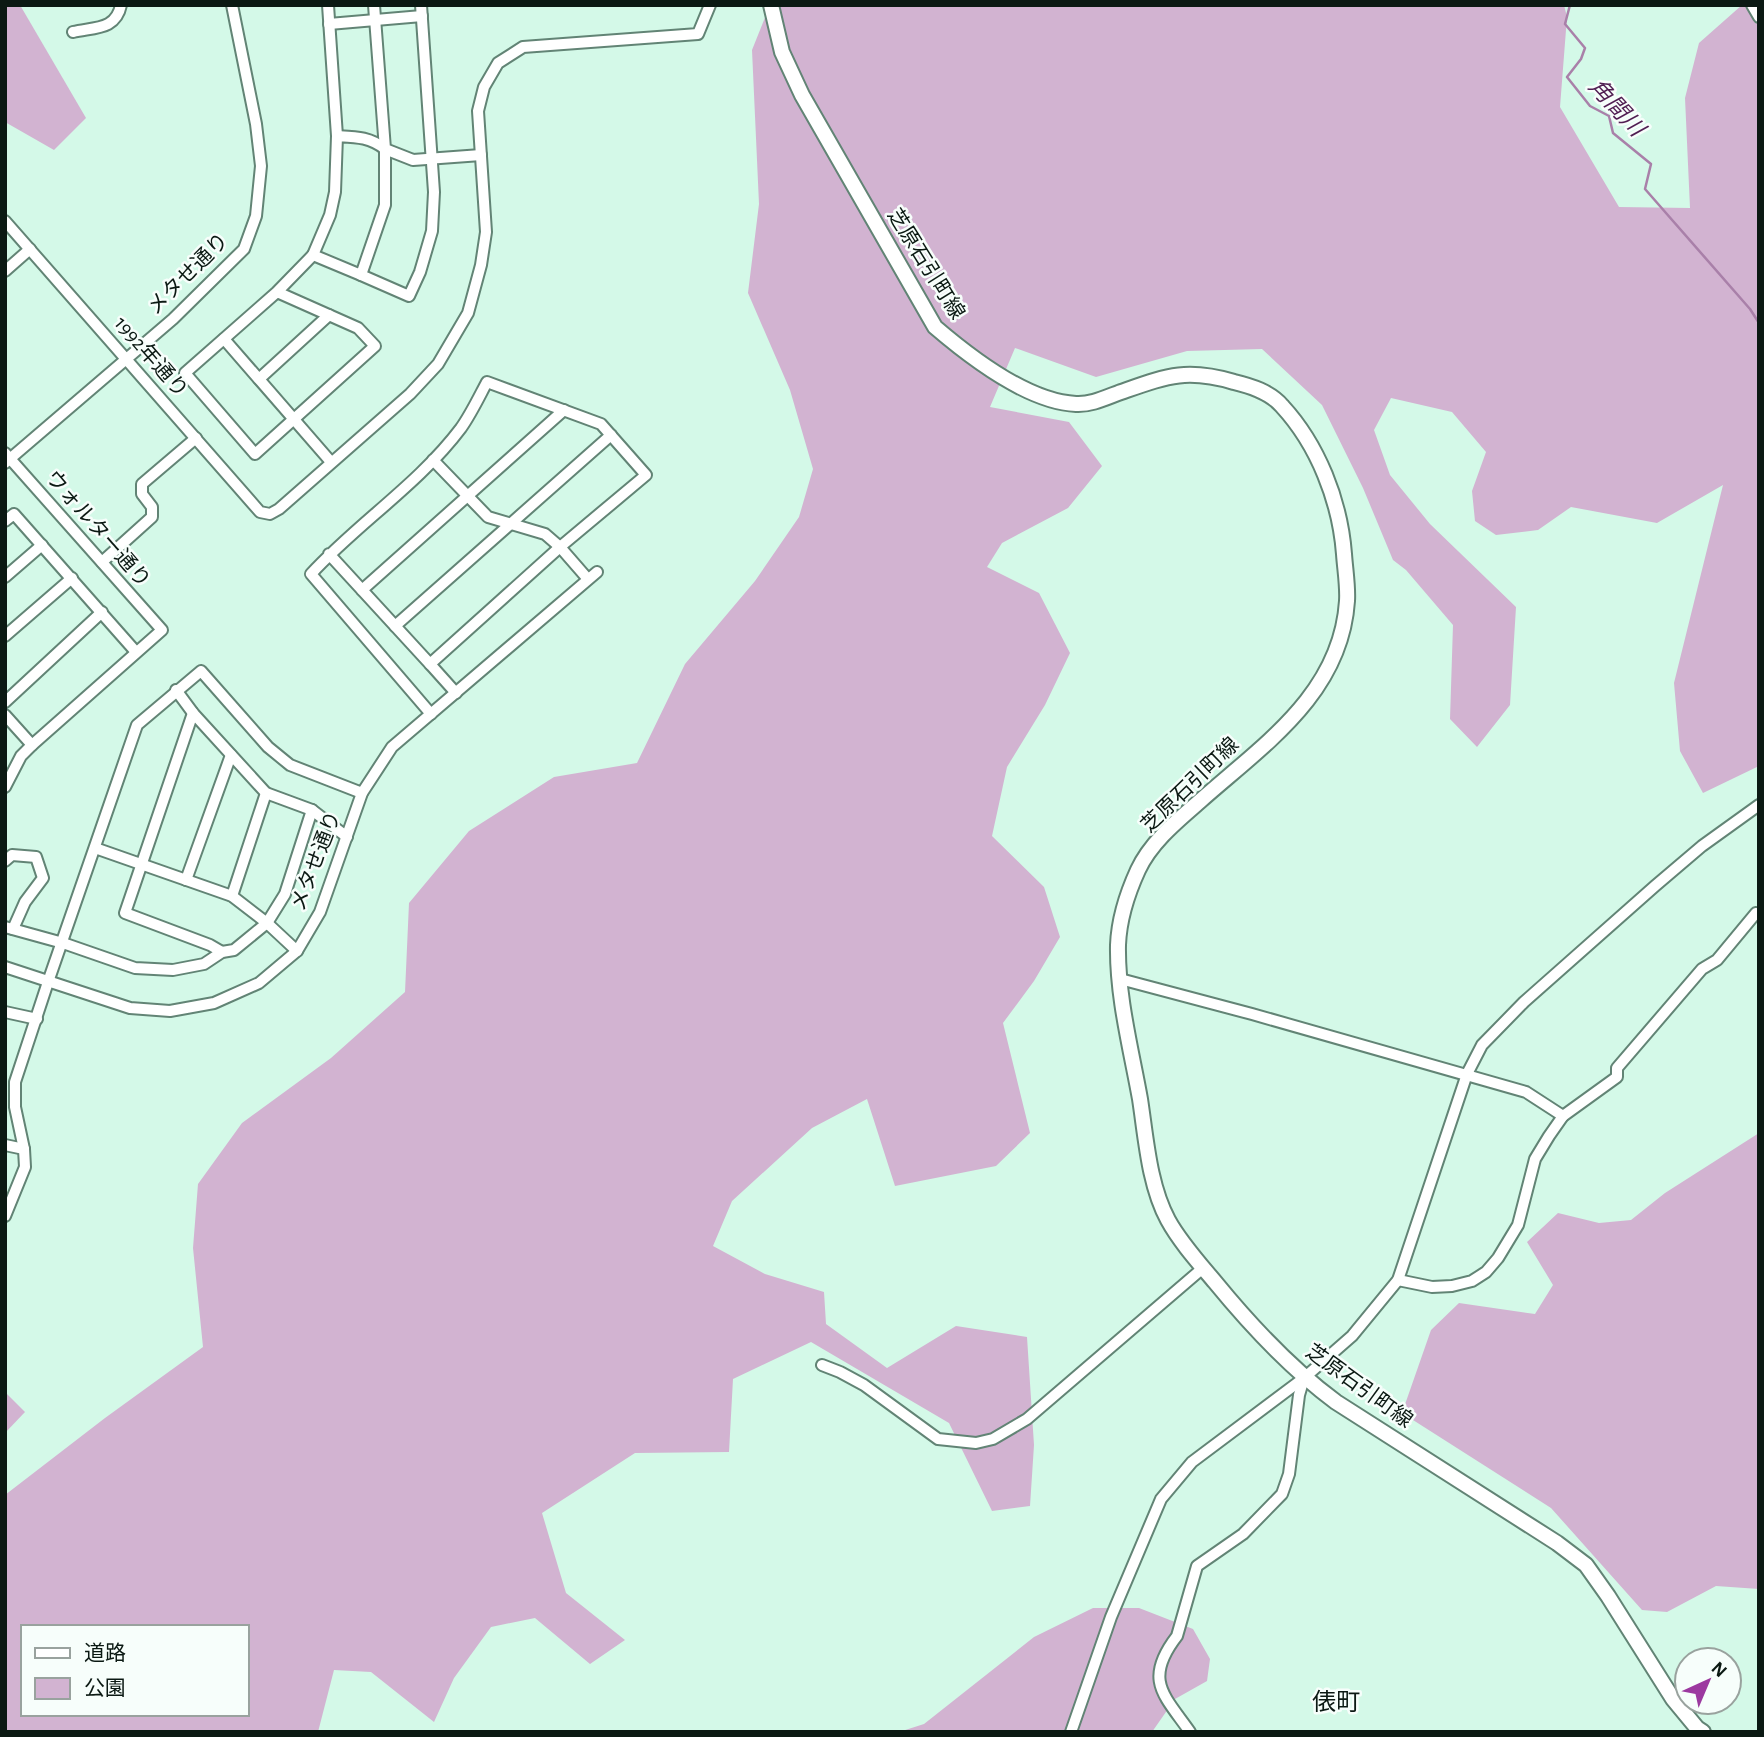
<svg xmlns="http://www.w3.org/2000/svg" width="1764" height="1737" viewBox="0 0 1764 1737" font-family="'Alegreya Sans','Noto Sans JP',sans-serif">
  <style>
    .green { fill: #d2b3d1; fill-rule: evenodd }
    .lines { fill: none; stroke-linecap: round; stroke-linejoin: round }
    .stream { stroke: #a980a9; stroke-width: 2.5 }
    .minor-casing { stroke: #628475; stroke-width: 14 }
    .major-casing { stroke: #628475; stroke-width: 18 }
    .minor { stroke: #fff; stroke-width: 10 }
    .major { stroke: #fff; stroke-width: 14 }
    .labels { text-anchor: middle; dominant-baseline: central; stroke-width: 5; stroke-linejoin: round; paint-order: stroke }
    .street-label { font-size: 21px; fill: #0b1913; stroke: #f7fefb }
    .water-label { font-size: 23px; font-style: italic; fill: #501e52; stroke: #f7fefb }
    .quarter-label { font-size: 24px; fill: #0b1913; stroke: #f7fefb }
  </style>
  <rect width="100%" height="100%" fill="#d4f9e8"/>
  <g class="green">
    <path d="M5,5H20L86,118L54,150L5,122Z"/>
    <path d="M770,5H1564L1567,17L1560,107L1619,207L1690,208L1685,98L1699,43L1742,5H1759V766L1703,793L1680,751L1674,683L1723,485L1657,523L1571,507L1538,530L1496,535L1475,521L1472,491L1486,452L1452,412L1391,398L1374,430L1390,475L1430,524L1516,607L1510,705L1477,747L1450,719L1453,625L1406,570L1393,560L1363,488L1322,405L1262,349L1187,351L1096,377L1015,348L990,407L1069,422L1102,466L1068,508L1002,543L987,567L1039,593L1070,653L1045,705L1007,767L992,836L1044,887L1060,937L1034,981L1003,1023L1030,1133L996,1166L895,1186L867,1099L812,1128L732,1201L713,1246L765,1274L824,1292L826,1324L887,1368L956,1326L1027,1337L1034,1445L1030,1506L992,1511L949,1423L811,1342L733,1379L729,1452L635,1453L542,1513L566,1593L625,1640L590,1664L535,1618L491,1627L454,1678L434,1722L371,1672L334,1670L318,1732H5V1495L105,1418L203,1347L193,1248L198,1184L242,1123L331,1058L405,992L409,903L469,831L554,777L637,763L685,664L755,581L799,517L813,469L790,390L748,293L759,204L752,50ZM23,1627H247V1714H23Z"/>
    <path d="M1759,1133V1589L1716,1586L1667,1612L1642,1610L1551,1508L1402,1413L1431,1330L1459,1303L1535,1314L1553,1285L1527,1242L1558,1213L1599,1223L1631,1220L1665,1193Z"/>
    <path d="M5,1392L25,1412L5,1433Z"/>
    <path d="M1093,1608H1139L1193,1629L1210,1659L1207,1681L1175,1699L1152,1732H899L924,1724L1034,1637Z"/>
  </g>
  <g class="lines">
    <path class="stream" d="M1570,5L1565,24L1585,48L1581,59L1567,77L1590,106L1609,116L1613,133L1651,164L1645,189L1750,309L1759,323"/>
    <defs>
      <g id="minor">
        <path d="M328,5L337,136"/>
        <path d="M374,5L385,149L413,160L481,155"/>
        <path d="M1752,5L1759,17"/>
        <path d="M329,24L422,16"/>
        <path d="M73,32C95,27 116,30 121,5"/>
        <path d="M337,136C356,137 370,137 385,149V205L361,275L313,255L330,215L335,192Z"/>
        <path d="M5,221L260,512L270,514L279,509L410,394L438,364L468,313L481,265L486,232L478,111L484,87L498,63L523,47L698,34L710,5"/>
        <path d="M5,271L30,249"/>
        <path d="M361,275L409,296L420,272L432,231L434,192L421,5"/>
        <path d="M277,292L358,328L375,346L255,454L185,373L277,292L313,255"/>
        <path d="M224,339L331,462"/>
        <path d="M259,379L329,315"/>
        <path d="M5,453L162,630L32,745L21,756L5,787"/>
        <path d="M433,460L488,517L545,534L560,547L587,578"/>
        <path d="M5,463L173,319L244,249L256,216L261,166L256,124L232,5"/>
        <path d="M5,521L14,514L136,652"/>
        <path d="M329,554L430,664L560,547L646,475L601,424L487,382C479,397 471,414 461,428C419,484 358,523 311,574L431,714"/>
        <path d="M102,562L152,517V507L142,494V484L196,438"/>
        <path d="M5,577L42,545"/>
        <path d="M362,590L564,410"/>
        <path d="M395,626L611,435"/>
        <path d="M5,636L72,578"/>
        <path d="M430,664L456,693"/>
        <path d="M176,690L193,713L266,793L312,810L347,837"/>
        <path d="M5,702L102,612"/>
        <path d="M193,713L125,913L210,945L222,952"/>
        <path d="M5,715L32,745"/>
        <path d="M95,848L232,896L267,923L297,951"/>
        <path d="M5,861L12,855L36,857L43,878L25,902L13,929"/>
        <path d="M186,880L231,755"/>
        <path d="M232,896L266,793"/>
        <path d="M5,927L63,943L135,968L173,970L204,964L222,952L234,950L267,923L285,894L312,810"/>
        <path d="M5,967L130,1008L170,1011L214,1003L259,983L297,951L320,912L362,793L392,747L597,572"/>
        <path d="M1120,979L1252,1014L1526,1092L1563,1116"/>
        <path d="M5,1012L37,1019"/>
        <path d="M5,1145L24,1149"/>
        <path d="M5,1216L25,1167L24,1149L15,1107V1082L48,982L137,725L201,671L268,747L290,765L362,793"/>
        <path d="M1398,1280L1432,1287L1452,1286L1472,1281L1486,1272L1498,1258L1518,1225L1535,1159L1549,1136L1563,1116L1617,1077V1068L1702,969L1717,960L1756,913"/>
        <path d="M822,1365L840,1372L864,1385L938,1439L976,1443L993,1439L1027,1419L1203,1268"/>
        <path d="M1071,1732L1111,1617L1161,1499L1192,1462L1304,1378L1352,1336L1398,1280L1467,1074L1482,1045L1524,1002L1655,886L1702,846L1759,805"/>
        <path d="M1190,1732C1164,1695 1143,1680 1177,1636L1197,1566L1243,1534L1282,1494L1289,1474L1299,1395L1304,1378"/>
      </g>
      <path id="major" d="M771,5L782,52L802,95L935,327C970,357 1029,402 1076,404C1091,405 1107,397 1121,392C1167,376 1186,368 1234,382C1251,386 1270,392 1282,406C1318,445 1340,501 1344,554C1345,569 1348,586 1347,601C1341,694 1263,745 1200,801C1177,821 1151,842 1138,870C1127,894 1119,919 1118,945C1117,996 1131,1049 1140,1099C1146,1138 1149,1185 1168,1220C1180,1242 1199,1263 1215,1282C1251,1326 1290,1368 1336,1402L1557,1543L1586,1565L1608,1596L1673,1699L1697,1728L1703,1732"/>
    </defs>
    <use href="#minor" class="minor-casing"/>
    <use href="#major" class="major-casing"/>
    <use href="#minor" class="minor"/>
    <use href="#major" class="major"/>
  </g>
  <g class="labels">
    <g class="street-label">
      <text transform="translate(926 264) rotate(58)">芝原石引町線</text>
      <text transform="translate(188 274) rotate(-45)">メタせ通り</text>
      <text transform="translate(151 357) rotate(49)">1992年通り</text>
      <text transform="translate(98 529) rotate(49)">ウォルター通り</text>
      <text transform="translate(1190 785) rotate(-44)">芝原石引町線</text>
      <text transform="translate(316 861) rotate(-69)">メタせ通り</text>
      <text transform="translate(1359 1386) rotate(36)">芝原石引町線</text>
    </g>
    <g class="water-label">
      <text transform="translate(1616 108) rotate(47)">角間川</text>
    </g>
    <g class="quarter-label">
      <text x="1336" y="1703">俵町</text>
    </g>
  </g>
  <rect width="1764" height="1737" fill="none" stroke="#0b1913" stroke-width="14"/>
  <rect x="21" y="1625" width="228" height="91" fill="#f7fefb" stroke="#99a29e" stroke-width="2"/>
  <rect x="35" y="1648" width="35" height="10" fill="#ffffff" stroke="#99a29e" stroke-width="2"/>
  <text x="84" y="1660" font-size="21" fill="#0b1913">道路</text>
  <rect x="35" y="1678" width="35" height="21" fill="#d2b3d1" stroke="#99a29e" stroke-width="2"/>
  <text x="84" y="1695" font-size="21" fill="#0b1913">公園</text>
  <g transform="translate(1708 1681) rotate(44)"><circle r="33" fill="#f7fefb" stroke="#99a29e" stroke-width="2"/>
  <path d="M0-5L12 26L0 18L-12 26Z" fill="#9c39a0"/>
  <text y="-10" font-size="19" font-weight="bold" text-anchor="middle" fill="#0b1913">N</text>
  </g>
</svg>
